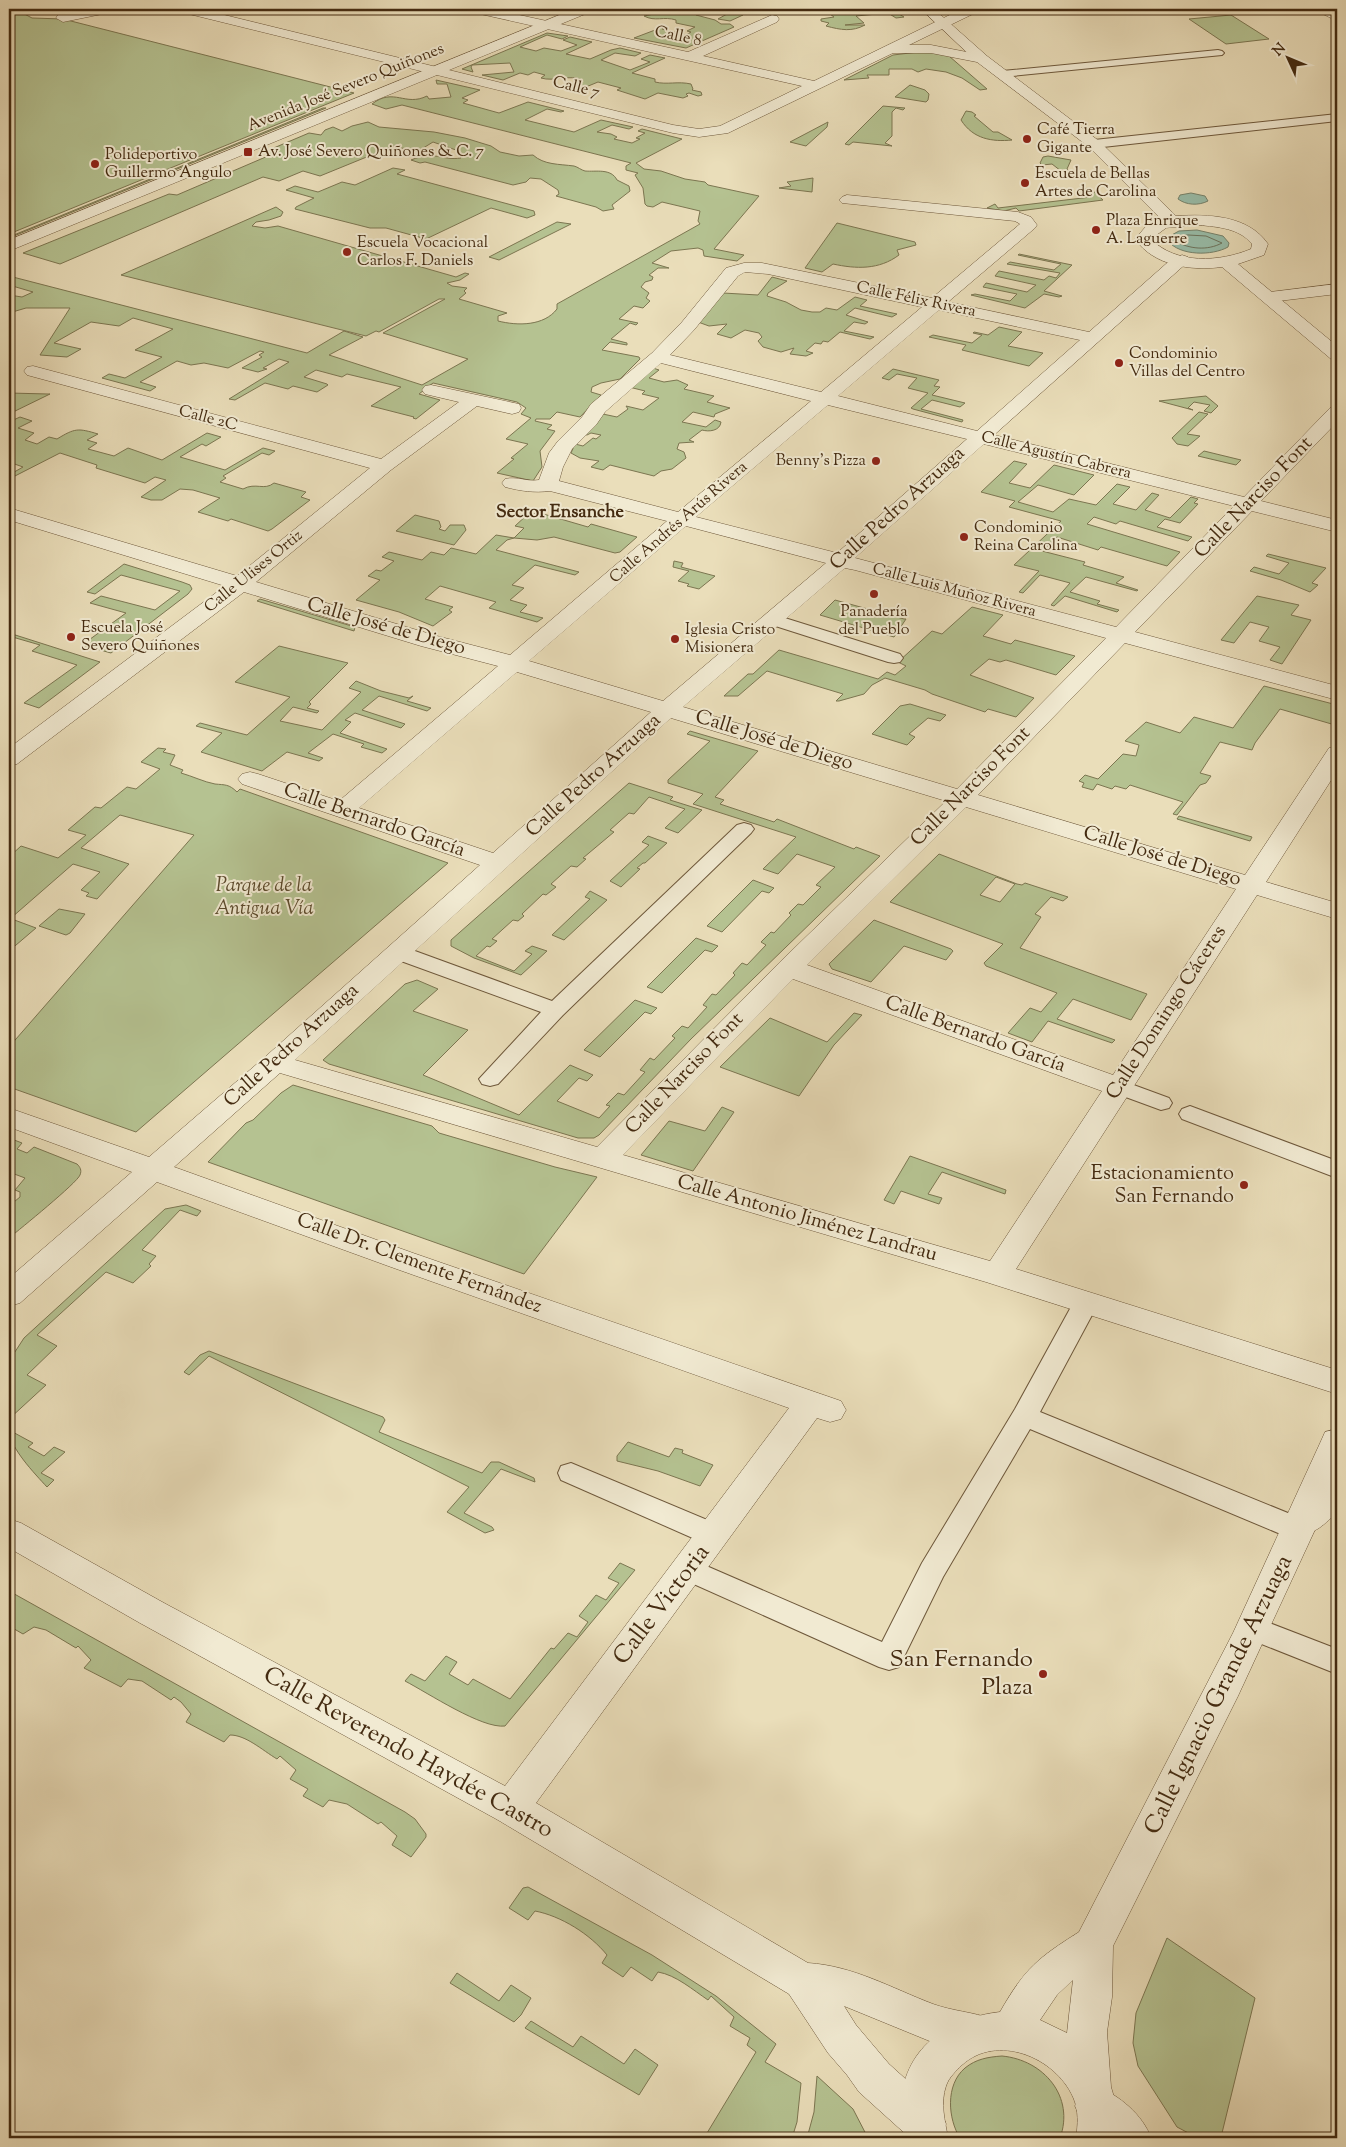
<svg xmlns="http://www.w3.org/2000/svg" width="1346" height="2147" viewBox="0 0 1346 2147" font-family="'Sorts Mill Goudy',serif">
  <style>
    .green { fill: #b5c291; stroke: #7c7651; fill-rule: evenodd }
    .water { fill: #99bda9; stroke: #77836c }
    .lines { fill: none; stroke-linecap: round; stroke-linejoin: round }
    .shore { stroke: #6e745d; stroke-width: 1 }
    .service-casing { stroke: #6e583b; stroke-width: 2 }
    .minor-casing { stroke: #6e583b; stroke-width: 1 }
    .tertiary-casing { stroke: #6e583b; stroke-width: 1 }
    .service { fill: #f1ead2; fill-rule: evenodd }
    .minor { fill: #f1ead2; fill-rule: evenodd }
    .tertiary { fill: #f1ead2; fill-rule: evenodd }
    .poi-dot { fill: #8f2418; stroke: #f1ead2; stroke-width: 2 }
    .labels { text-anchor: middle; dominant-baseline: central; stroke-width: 4; stroke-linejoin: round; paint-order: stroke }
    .far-street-label { font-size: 16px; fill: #442b11; stroke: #f1ead2 }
    .far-poi-label { font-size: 16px; fill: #442b11; stroke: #f1ead2; text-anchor: start }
    .far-neighbourhood-label { font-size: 18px; font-weight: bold; fill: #442b11; stroke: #f1ead2 }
    .street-label { font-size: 20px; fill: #442b11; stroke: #f1ead2 }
    .park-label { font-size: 20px; font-style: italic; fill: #5b492b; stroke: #f1ead2 }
    .poi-label { font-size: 20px; fill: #442b11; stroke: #f1ead2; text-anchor: end }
    .near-street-label { font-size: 24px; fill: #442b11; stroke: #f1ead2 }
    .near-poi-label { font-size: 24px; fill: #442b11; stroke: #f1ead2; text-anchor: end }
  </style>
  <rect width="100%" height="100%" fill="#eadeba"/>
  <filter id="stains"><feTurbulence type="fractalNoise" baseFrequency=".004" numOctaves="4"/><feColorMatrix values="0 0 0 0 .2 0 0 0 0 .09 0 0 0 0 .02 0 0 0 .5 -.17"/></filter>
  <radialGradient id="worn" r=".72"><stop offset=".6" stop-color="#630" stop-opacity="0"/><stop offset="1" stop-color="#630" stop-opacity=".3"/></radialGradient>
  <g class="green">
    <path d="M9,9H15L32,18L63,19L354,93L9,234Z"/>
    <path d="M656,9L735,10L743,15L730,21L718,19L727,14L707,10L696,15L715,20L721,24H730L734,27L686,48L634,38L663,27H665L662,29L686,35L691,32L687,31L695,27L676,23V20C664,16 655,22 644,16L654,14L653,10Z"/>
    <path d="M807,9H857L862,12L891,9L904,17L896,18L888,13L856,16L864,23L845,25H865C852,32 841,30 826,26L829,23L821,21V19L834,17L826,11L808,13L801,10Z"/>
    <path d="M1231,15L1269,39L1226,44L1189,19Z"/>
    <path d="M547,33L568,36L562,39L547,35L520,47L536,51L544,48L561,51L577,45L563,40L570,37L592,42L566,54L590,59L611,50L620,48L641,53L635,56L615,53L601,60L630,70L650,62L641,59L650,55L665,58L632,73L655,79V82C667,85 678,81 691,84L693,89L692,90L701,92L702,95L698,96L689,93L686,94L688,96L683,98L658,93L645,99L617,90L621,88L598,82L581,89L569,88L582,83L583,80C569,74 554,82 541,78L545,75L534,72L528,75L520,73L503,80L482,75L514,72L510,63L472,65L471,67L473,72L462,69Z"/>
    <path d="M927,51L949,56L987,89L980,90L962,78L946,72L926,69L918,72L912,69H889V75H867L869,78L844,80L893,55Z"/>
    <path d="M436,80L480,90L462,98L468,100L463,103L499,113L528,102L564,111L561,112L547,109L525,120L574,132L601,120L633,127L629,129L612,125L597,132L611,134L617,137L614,139L632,143L640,139L636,138L645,133L638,131L642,129L682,139L636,163L644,169L661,171L685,179L705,182L708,185L759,196L714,249L744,255L737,261L704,256L703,250L698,248L671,251L652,263L669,268H658L649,275L653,277L652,280L645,282L641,287L649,293L646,298L650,301L643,308L634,306L619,319L638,323L636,325L630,323L611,339L627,343V345L610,342L602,350L639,357L640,359L620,379L601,383L592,387L591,392L601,395L580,417L557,412L550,419H536L535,421L552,425L547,429L555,431L540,451L542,467L533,481L497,473L514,459L511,458L528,444L506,439L531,418L521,414L526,408L517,402L433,383L419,394L440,400L416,419L413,418L414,417L371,406L401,387L347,374L342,377L316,370L304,377L327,384L328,385L317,392L293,386L288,389L265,383L235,400L229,399L289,362L279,359L263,368L267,369L258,372L242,368L262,357L259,355L264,352L260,351L228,368L204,363L191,365L177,361L140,382L156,387L150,391L102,378L109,374L125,378L162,357L135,350L173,329L133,318L119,326L91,322L54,343L81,349L67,357L40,355L70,308H26L9,313V295L22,297L33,292L9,285V276L307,353L344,331L363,337L329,355L422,385L468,359L383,333L445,299H439L379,332L376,331L366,336L121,275L276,207L283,212L281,216L269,220L256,222L252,226L265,228L278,226L456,277L465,273L469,274L460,280L447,283L452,286L467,288L464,291L466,293L459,299L507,313L498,316V321C518,326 544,326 557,309V304L700,224L698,221L700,211L662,202L653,207L647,206L645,204L643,188L635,175L638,173L626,170V166L631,163L402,105L386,109L372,104C394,87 405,107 427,96L429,99L451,97L447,84H437Z"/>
    <path d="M910,85L925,90L929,94L928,100L926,102L895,97Z"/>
    <path d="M883,106L905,108L903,110L896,108L892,112V136L885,143L892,146L853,142L849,145L845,144Z"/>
    <path d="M323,108H326L9,238V237Z"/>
    <path d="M966,111L972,112L976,115L974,116L993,132H998L1012,140C992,142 973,139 961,120Z"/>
    <path d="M368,122L379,127L434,132L465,138L491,146L500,152L519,156L533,155C544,165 559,164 574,166C578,167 581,170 585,171C596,172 611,168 617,180L629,186L630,191L612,205L614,209L603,211L596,207L556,196L559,194L558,190L541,179L530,178L526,182L513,185L425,162L420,163L411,160C435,150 441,161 461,158L456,150L433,142L420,150L400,148L396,145L320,176L303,171L279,181L263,177L60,264L23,253L169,194L177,195L268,156L269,150L309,133L321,135L325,130L333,127L342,131L352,126Z"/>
    <path d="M828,122L827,127L806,146L790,142Z"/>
    <path d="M1048,156L1071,160L1067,169L1069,171H1061L1052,164L1042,165L1040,163L1043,157Z"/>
    <path d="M393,168L405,170L397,174L534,211L535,215L527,218L491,208L426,239L386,228H370L295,209L296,207L314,198L286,190L295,186L318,192L342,182L355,185Z"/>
    <path d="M813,178L812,192L779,188L791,186L787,182Z"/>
    <path d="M1090,188L1103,200L1019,211L1016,208L1004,211L987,208L995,204L998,208L1091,197L1082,189Z"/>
    <path d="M557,222L571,224L499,260L489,257Z"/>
    <path d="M837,223L915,242L916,245L897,250L899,255C879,270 856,269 833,264L822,272L805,268Z"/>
    <path d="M1019,254L1072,265L1044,291L1062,296L1059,297L1044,294L1025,308L971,295L975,294L1010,301L1017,294L983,287L986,283L1027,292L1036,285L995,276L999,271L1044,280L1049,276L1056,278L1060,273L1007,264L1010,262L1054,270L1061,264L1018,255Z"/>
    <path d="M772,277L787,281L768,293L767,296L786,302L801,310L812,312H820L826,308L837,310L855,297L867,300L860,306L897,314L892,317L855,308L846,315L868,322L865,324L854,322L844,331L874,337L870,339L840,332L828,342L823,341L821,344L815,343L806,351L813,353L806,356L790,354L794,348L781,352L763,347L758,341L762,337L759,333L745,330L731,338L717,334L727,324L709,326L698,322L723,293L758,295Z"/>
    <path d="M999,327L1022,332L1008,346L1043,353L1029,366L962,350L966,345L929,337L933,335L972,343L982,335L973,333L974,332L988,335Z"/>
    <path d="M653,368L659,370L649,378L664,382L677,380L688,385L684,389L714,396L707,402L730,408L715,414L714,417L693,412L682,422L706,427L715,420L721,422C720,431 709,432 702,430L689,440L694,442L679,443L677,449L684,452L686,458L672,469L661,471L654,476L610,465L603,470L591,467L599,461L580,458L571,453L575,444L583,446L593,438L596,439L601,435L591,433L587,435L580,434L598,413L617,417L628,409L626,406L643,410L659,398L642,394L645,391L629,387Z"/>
    <path d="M893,369L939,380L934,386L940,387L932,395L965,403L960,407L932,400L921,409L963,420L962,422L913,409L911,408L928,393L908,388L917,378L897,374L889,380L882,378Z"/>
    <path d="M9,393L48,394H50L9,414Z"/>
    <path d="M1206,396L1218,406L1211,413L1204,411L1210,405L1194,402L1188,408L1193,410L1159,401Z"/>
    <path d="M1199,412L1208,414L1187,434L1200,436L1188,446L1177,444L1172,438Z"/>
    <path d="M20,417L32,421L18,428L34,433L25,440L37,444L49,437L57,439C75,428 78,428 98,434L87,440L97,443L88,449L114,456L128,448L162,460L207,433L221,437L206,446L202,444L180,457L225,470L263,448L275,451L269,455L262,453L223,476L226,478L220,482L243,489C256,482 264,491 274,483L306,492L301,497L310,500L272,529L268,531L231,519L228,521L198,512L220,498L193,490L180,489L162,500H151L141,497L166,480L155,477L145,483L96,468L97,465L60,453L13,477L9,475L23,467L9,462V422Z"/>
    <path d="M1204,451L1241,460L1236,465L1198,456Z"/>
    <path d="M1014,461L1027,464L1009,483L1030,488L1054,465L1094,475L1074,495L1038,485L1018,502L1053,512L1069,499L1096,505L1117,484L1130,487L1113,504L1136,510L1152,493L1159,495L1145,510L1170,518L1191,497L1198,499L1194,503L1198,504L1180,523L1165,519L1157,527L1192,537L1188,541L1120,521L1116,524L1094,517L1087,524L1180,552L1167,566L1101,547L1098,550L1057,537L1042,551L1085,562L1083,565L1124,577L1116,583L1138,590L1137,591L1086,577L1070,592L1100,601L1097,604L1119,610L1117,612L1065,596L1054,606L1051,605L1070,583L1040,575L1023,593L1019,592L1039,571L1014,565L1061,521L1009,507L1015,501L981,492Z"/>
    <path d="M540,513L588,527L591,524L637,537L620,552L615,553L554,537L537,540L514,538L507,540L496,550L579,572L575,575L535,565L512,585L524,588L510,600L527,605L520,612L543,618L537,622L489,608L496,602L440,586L425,599L453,607L449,610L452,612L433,626L399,612L356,600L380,580L368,576L376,570L381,571L394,561L382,557L389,552L422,560L431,552L444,555L451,548L476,554L496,535L514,538L524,528L515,526L528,514Z"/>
    <path d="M415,515L439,521L441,527L439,529L445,531L450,525H464L466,530L454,545L396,531Z"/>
    <path d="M1268,554L1326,568L1312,583L1318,585L1310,592L1281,580L1250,571L1254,567L1279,574L1289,563L1266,556Z"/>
    <path d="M674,561L683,563L681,567L715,576L699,589L687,586L689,584L678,581L689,571L673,567Z"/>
    <path d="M124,564L182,582L190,585L192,589L188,594L111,653L82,645L126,613L90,603L101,596L155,610L180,591L121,575L95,594L87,592Z"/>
    <path d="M1257,596L1299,605L1291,615L1311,620L1282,664L1270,660L1280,647L1259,641L1269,627L1250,622L1234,643L1221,640Z"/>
    <path d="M260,599L355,627L354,631L257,601Z"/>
    <path d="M835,600L904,619H906L894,637L820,615Z"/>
    <path d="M972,607L1003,615L983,636L1011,644L1015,640L1075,656L1056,675L1006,660L1000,662L989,659L970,675L1034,698L1016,717L988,709L985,712L932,694L925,690L885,678L872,685L864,694L839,701H836L843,694L767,671L738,696H724L748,674H753L779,650L878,679L887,672L895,675L906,666L898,662L932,631L942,634Z"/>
    <path d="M9,633L100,662L39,708L24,703L77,665L32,651L40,645L9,636Z"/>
    <path d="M279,646L348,663L309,702L311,704L307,708L319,711L317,713L293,707L280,721L322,730L361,692L349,688L356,681L381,691L409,698L413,696L407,701L431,708L427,711L379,696L362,710L405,724L401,728L355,713L345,720L351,722L340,733L387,749L382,753L361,747L364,744L333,734L308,753L323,758L319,761L287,752L262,771L201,752L222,733L196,726L200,723L247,735L290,697L235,682Z"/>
    <path d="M1264,686L1337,705V722L1335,725L1280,709L1255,743L1252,750L1220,742L1200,773L1211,776L1206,783L1200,785L1177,815L1173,814L1183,802L1130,785L1126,789L1115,786L1112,789L1097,784L1093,790L1082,787L1084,783L1079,781L1085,775L1098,779L1123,754L1136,756L1139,745L1125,741L1146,722L1180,733L1194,717L1233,728Z"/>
    <path d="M910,704L946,715L940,721L928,718L909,734L915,737L907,745L872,734L900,706Z"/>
    <path d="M690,731L758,751L715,797L724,800L720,804L774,822L777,819L854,849L856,847L880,856L691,1039L599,1135L594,1138H578L329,1064L323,1060L405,984L417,980L438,989L413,1011L468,1030L423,1075L519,1115L570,1065L593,1075L587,1081L579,1078L557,1101L599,1118L610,1106L606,1105L618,1093L624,1095L645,1072L640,1070L650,1058L654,1060L675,1038L672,1036L682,1026L688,1028L707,1007L703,1005L712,994L716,995L735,975L733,973L742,963L747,965L766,945L761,942L771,932L774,933L791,915L789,913L798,904L803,905L821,887L816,885L835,867L797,854L778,874L763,869L796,837L693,804L703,794L668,783V780L710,741L687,734Z"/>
    <path d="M158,748L166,749L163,752L175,755L170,765L183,770L181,773C192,776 204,782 215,784C225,785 229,784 237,792L240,789L448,863L136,1132L9,1087V1047L194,835L120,815L81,848L129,864L97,899L86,896L89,893L81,890L100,872L73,864L11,918L9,917V884L15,879L9,876V857L21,846L58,858L86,835L68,830L95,807L101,808L127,787L136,789L160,769L141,762Z"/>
    <path d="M629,783L673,797L670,800L702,810L678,833L665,828L685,809L649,797L634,814L629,813L610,830L614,832L583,858L586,859L577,867L571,866L551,884L556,887L546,895L543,894L522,914L524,916L518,921L513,920L492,939L497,941L490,947L487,946L476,956L514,971L532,954L525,951L532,946L547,951L521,975L474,958L451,946V940Z"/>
    <path d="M1179,816L1252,837L1250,841L1177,819Z"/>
    <path d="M648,836L667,843L645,863H643L637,868L640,869L621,887L610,881L649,845L642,842Z"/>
    <path d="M939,854L1017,884L1022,885L1025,883L1068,897L1063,901L1051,897L1035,914L1041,917L1020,948L1147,994L1131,1020L1073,999L1057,1019L1115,1040L1112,1043L1048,1021L1032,1042L1008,1033L1030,1008L1041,1012L1057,993L986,966L984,963L1003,944L890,902ZM996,877L1015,884L1000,902L980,895Z"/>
    <path d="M753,880L774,888L769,893L762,891L722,932L707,926Z"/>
    <path d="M590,891L607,900L564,940L552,935L590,899L585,897Z"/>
    <path d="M59,909L85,914L70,933L66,935L39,926Z"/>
    <path d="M9,918L36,928L9,951Z"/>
    <path d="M874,920L951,949L953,951L946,960L904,946L871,982L832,969L829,964Z"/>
    <path d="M696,938L718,946L712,952L705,950L662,993L647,987Z"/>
    <path d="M635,1000L657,1008L651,1014L645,1012L600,1057L584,1050Z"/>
    <path d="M854,1013L862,1015L834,1045L799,1096L720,1067L770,1018L827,1042Z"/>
    <path d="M293,1085L432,1126L439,1133L555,1167L597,1177L524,1274L208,1162L246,1123L253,1120L281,1093Z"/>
    <path d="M722,1107L734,1112L693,1171L641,1155L669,1121L705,1131Z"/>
    <path d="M9,1138L22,1143L17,1149L27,1153L34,1147L77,1164C80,1167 82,1170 80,1175C77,1183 20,1229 9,1238V1206L20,1197V1192L15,1190L25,1178L9,1172Z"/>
    <path d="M910,1156L1006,1190L1005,1194L942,1172L928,1194L942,1198L939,1204L901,1191L894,1204L884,1200Z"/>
    <path d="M186,1205L201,1211L197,1216L180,1210L142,1250L156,1256L149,1264L151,1266L133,1283L106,1272L37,1335L57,1346L27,1375L46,1385L9,1419V1361L24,1338L165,1209Z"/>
    <path d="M209,1351L383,1417L385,1420L379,1432L482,1473L491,1462H499L534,1478L535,1482L501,1469L464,1513L492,1527L494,1530L485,1533L447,1512L469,1487L209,1356L189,1375L184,1372L200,1355Z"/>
    <path d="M9,1430L33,1443L28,1447L44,1456L54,1447L65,1452L41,1473L54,1480L47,1487C35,1474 9,1447 9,1430Z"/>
    <path d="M628,1442L669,1457L675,1448L683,1450L682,1453L713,1465L700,1486L658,1471L617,1461V1456Z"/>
    <path d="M620,1563L635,1570L505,1726C482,1729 428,1693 405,1681L411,1674L425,1681L446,1656L457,1662L449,1674L468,1685L473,1679L510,1699L551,1648L554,1649L568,1633L577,1637L588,1622L579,1616L596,1595L606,1600L619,1583L608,1578Z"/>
    <path d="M9,1591L405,1812L415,1819L426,1834V1837L411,1857L392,1845L397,1836L381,1822L378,1824L347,1804L329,1800L323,1807L303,1796L308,1789L290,1779L296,1770L280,1756L277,1759C262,1750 246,1735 230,1735L224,1742L186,1722L191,1714L181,1702L174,1697L171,1700L142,1681L128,1679L121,1687L84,1668L91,1660L78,1646L76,1648L46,1630L34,1627L23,1634L9,1626Z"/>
    <path d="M528,1887L652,1955L716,1996L776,2044L765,2062L801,2083L797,2122L792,2138H704L756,2052L747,2045L750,2038L730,2026L734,2017L711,1996L708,2000C693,1990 676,1975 658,1972L652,1981L631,1967L623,1977L602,1963L607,1955C590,1934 561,1916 535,1911L528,1920L509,1908L523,1888Z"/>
    <path d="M1167,1938L1255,1998L1222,2133L1198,2138L1177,2127L1138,2066L1133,2043L1136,2013Z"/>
    <path d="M457,1973L499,2001L511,1985L531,1998L521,2015L514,2022L450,1983Z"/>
    <path d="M531,2021L573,2047L581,2036L624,2064L635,2049L658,2065L639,2095L525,2028Z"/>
    <path d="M1002,2056C1044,2060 1075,2097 1060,2138H960C948,2119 945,2085 965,2068C976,2059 988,2057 1002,2056Z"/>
    <path d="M817,2076L853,2109L868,2138H807L814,2112Z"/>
  </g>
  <g class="water">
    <path d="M1191,193L1205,196L1208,201C1198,206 1186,205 1178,199L1180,195Z"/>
    <path d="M1197,230L1223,236L1229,243L1228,247C1212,256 1180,256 1168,241V237L1179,231Z"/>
  </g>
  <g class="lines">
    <path class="shore" d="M1188,235L1206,236L1222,243C1207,251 1189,249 1175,241L1177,237Z"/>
    <defs>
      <g id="service">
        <path d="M1218,50L1222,51L1224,53L1222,55L1002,77L996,74L1002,71Z"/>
        <path d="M1337,114V121L1094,148L1088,144L1094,140Z"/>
        <path d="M772,614L900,654L903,658L900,662L894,663L888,662L766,623L763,619L766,615Z"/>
        <path d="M744,823L751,825L754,829L751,833L563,1015L498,1084L490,1086L482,1084L479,1079L541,1012L390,957L386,952L390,947L397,946L404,947L552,1001L737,825Z"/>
        <path d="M1120,1080L1169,1098L1172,1103L1169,1108L1161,1110L1112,1092L1109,1087L1112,1082Z"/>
        <path d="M1190,1106L1337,1161V1178L1182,1119L1179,1114L1182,1109Z"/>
        <path d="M1086,1293L1095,1296L1099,1302L1040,1412L1310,1522L1314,1530L1310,1538L1300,1541L1290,1538L1030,1429L943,1577L899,1667L889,1670L879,1667L678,1577L674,1569L678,1561L688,1558L882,1642L922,1563L1015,1409L1077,1296Z"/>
        <path d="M571,1463L724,1527L728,1535L724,1543L714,1546L704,1543L561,1480L558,1473L561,1466Z"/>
        <path d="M1254,1617L1337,1649V1674L1244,1637L1240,1629L1244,1621Z"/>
      </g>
      <g id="minor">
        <path d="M89,9H113L112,12L63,22L56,18L58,15Z"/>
        <path d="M179,9H200L673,125L699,129L720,126L802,86L476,13L470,9H492L688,52L772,15L777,16L779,19L777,22L703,56L814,81L962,9H978L977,12L909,45H931L982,55L989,59L982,63L931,53H893L728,133L699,137L673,133L185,13L180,12Z"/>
        <path d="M1318,9H1333L1337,12V21L1319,12Z"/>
        <path d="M847,195L1018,212L1031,217L1037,225L1035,228L948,302L1089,332L1167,263L1182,255L1188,257L1190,260L994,435L1244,497L1330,408L1337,407V422L1261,501L1337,520V532L1252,511L1135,632L1337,686V700L1125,643L978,795L1245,875L1329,748L1337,746V771L1266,882L1337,903V919L1257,895L1016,1269L1337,1370V1394L986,1282L280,1073L174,1167L413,1253L841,1401L846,1410L841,1419L830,1422L817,1418L536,1803L808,1963C854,1966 891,1988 933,2004C952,2011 973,2012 992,2019L998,2033L992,2047L978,2052L932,2042L844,2006L856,2025L889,2064L940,2110L946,2124L940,2138H910L859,2092L847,2075L828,2053L789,1994L498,1820L140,1623L9,1548V1519L21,1523L164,1603L505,1786L789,1408L391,1267L157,1182L20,1303L9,1306V1278L132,1172L9,1127V1108L149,1157L265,1057L480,865L242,784L238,779L242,774L250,772L258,774L339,801L498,666L421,646L244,592L17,764L9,766V748L225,586L9,520V508L237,576L370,468L27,375L24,371L27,367L33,366L381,459L459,402L425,394L422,390L425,386L431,385L519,404L521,408L519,412L512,414L477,406L391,470L256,582L437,636L510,655L667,521L550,491C534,493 521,491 505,487L502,483L505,479C517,476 528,482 539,480L549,453L558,441L582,417L591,404L652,353L682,322L726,268L744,263H762L932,298L1020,224L1015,221L842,203L839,200L842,197ZM745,272L768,274L922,307L821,392L670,355L694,330L738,276ZM939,310L1080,340L977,431L838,396ZM661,363L811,401L678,512L559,481L563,467L572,449L596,425L605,412ZM828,405L967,439L837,553L696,517ZM984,444L1234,506L1116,627L855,558ZM686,526L826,563L663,701L529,661ZM845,568L855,570L1106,638L957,789L683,707ZM517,672L651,712L493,853L359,808ZM671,718L946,801L780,962L597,1147L295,1060ZM966,807L1236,889L1113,1075L807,965ZM793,979L1102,1091L990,1261L623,1155Z"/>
        <path d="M1337,284V294L1270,302L1264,301L1262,297L1264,293L1270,292Z"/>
        <path d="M1337,1482V1513C1321,1526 1314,1538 1292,1530L1287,1521C1296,1504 1319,1488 1337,1482Z"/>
        <path d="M1096,2086C1119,2095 1143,2115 1151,2138H1100L1081,2120L1075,2106L1081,2092Z"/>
      </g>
      <g id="tertiary">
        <path d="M574,9H591L590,12L9,251V240Z"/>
        <path d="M921,9H934L987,56L1099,141L1176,216C1208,214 1248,215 1268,244L1264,255L1238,264L1337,346V360L1331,359L1222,267C1191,271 1154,266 1135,239L1148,224L1161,219L1089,147L977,62ZM1199,225C1218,227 1239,228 1252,244L1251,249C1220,262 1176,265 1151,239L1166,228Z"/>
        <path d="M1337,1429V1479L1326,1506L1238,1696L1113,1946L1112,1997L1107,2032L1111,2087L1119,2114L1118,2138H1076C1078,2125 1079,2110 1073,2097C1055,2057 997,2033 962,2065C956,2071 949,2077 946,2086C940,2103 945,2121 948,2138H906C904,2129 901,2117 901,2107C902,2049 947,2018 1000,2012C1025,1968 1038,1958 1079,1932L1233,1633L1321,1441L1325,1432ZM1073,1980L1067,2033L1040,2020L1057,1995Z"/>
      </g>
    </defs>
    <use href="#service" class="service-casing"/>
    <use href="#minor" class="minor-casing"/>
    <use href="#tertiary" class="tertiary-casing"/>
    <use href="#service" class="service"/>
    <use href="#minor" class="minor"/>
    <use href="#tertiary" class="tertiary"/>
  </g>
  <g class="poi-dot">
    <circle cx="1027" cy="139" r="5"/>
    <rect x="243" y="147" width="10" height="10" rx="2.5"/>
    <circle cx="95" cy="164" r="5"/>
    <circle cx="1025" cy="183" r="5"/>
    <circle cx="1096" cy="230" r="5"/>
    <circle cx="347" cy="252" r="5"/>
    <circle cx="1119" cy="363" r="5"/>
    <circle cx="876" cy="461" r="5"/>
    <circle cx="964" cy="537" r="5"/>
    <circle cx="874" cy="594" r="5"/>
    <circle cx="71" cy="637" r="5"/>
    <circle cx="675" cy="639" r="5"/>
    <circle cx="1244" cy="1185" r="5"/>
    <circle cx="1043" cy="1674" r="5"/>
  </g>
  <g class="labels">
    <g class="far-street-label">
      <text transform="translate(678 37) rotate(12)">Calle 8</text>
      <text transform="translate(346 88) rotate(-22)">Avenida José Severo Quiñones</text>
      <text transform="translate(576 88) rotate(14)">Calle 7</text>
      <text transform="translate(916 300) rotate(12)">Calle Félix Rivera</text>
      <text transform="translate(208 419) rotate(15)">Calle 2C</text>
      <text transform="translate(1056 456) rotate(14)">Calle Agustín Cabrera</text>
      <text transform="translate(679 523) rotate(-41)">Calle Andrés Arús Rivera</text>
      <text transform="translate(254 572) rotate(-39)">Calle Ulises Ortiz</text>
      <text transform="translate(954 591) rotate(15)">Calle Luis Muñoz Rivera</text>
    </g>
    <g class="far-poi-label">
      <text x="1037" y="130">Café Tierra<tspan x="1037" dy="18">Gigante</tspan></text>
      <text x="258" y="152">Av. José Severo Quiñones &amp; C. 7</text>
      <text x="105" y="155">Polideportivo<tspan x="105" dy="18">Guillermo Angulo</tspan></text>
      <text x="1035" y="174">Escuela de Bellas<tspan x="1035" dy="18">Artes de Carolina</tspan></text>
      <text x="1106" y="221">Plaza Enrique<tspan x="1106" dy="18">A. Laguerre</tspan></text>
      <text x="357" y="243">Escuela Vocacional<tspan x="357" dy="18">Carlos F. Daniels</tspan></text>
      <text x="1129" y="354">Condominio<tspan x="1129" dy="18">Villas del Centro</tspan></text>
      <text x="866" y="461" text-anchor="end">Benny's Pizza</text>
      <text x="974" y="528">Condominio<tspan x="974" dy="18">Reina Carolina</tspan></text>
      <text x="874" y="612" text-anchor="middle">Panadería<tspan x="874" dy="18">del Pueblo</tspan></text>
      <text x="81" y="628">Escuela José<tspan x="81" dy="18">Severo Quiñones</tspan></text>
      <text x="685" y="630">Iglesia Cristo<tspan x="685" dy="18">Misionera</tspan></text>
    </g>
    <g class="far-neighbourhood-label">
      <text x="560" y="513">Sector Ensanche</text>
    </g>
    <g class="street-label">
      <text transform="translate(1254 498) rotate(-46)">Calle Narciso Font</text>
      <text transform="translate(898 509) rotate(-42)">Calle Pedro Arzuaga</text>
      <text transform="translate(386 627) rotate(16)">Calle José de Diego</text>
      <text transform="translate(774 741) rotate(17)">Calle José de Diego</text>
      <text transform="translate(594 776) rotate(-42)">Calle Pedro Arzuaga</text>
      <text transform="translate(971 787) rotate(-45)">Calle Narciso Font</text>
      <text transform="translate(374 821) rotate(19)">Calle Bernardo García</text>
      <text transform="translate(1162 857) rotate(17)">Calle José de Diego</text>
      <text transform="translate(1167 1013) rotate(-57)">Calle Domingo Cáceres</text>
      <text transform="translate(975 1035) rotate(20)">Calle Bernardo García</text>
      <text transform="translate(292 1046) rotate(-42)">Calle Pedro Arzuaga</text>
      <text transform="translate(685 1074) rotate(-46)">Calle Narciso Font</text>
      <text transform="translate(807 1219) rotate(16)">Calle Antonio Jiménez Landrau</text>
      <text transform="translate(419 1264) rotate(20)">Calle Dr. Clemente Fernández</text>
    </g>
    <g class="park-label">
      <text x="264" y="886">Parque de la<tspan x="264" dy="23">Antigua Vía</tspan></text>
    </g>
    <g class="poi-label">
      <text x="1234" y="1174">Estacionamiento<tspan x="1234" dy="23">San Fernando</tspan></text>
    </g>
    <g class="near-street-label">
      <text transform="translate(662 1605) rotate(-53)">Calle Victoria</text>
      <text transform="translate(1219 1695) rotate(-64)">Calle Ignacio Grande Arzuaga</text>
      <text transform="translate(408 1753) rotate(29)">Calle Reverendo Haydée Castro</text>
    </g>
    <g class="near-poi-label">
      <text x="1033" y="1660">San Fernando<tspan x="1033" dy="28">Plaza</tspan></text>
    </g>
  </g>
  <rect width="1346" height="2147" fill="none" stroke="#eadeba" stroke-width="30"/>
  <rect x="10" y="10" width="1326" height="2127" fill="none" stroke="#442b11" stroke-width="2.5"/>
  <rect x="15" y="15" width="1316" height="2117" fill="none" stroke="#442b11"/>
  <g transform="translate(1288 58) rotate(314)" stroke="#f1ead2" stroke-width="4" paint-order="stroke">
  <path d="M0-4L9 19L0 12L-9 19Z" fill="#442b11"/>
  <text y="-8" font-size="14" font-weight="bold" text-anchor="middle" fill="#442b11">N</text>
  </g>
  <rect width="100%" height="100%" filter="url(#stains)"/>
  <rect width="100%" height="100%" fill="url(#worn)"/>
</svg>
